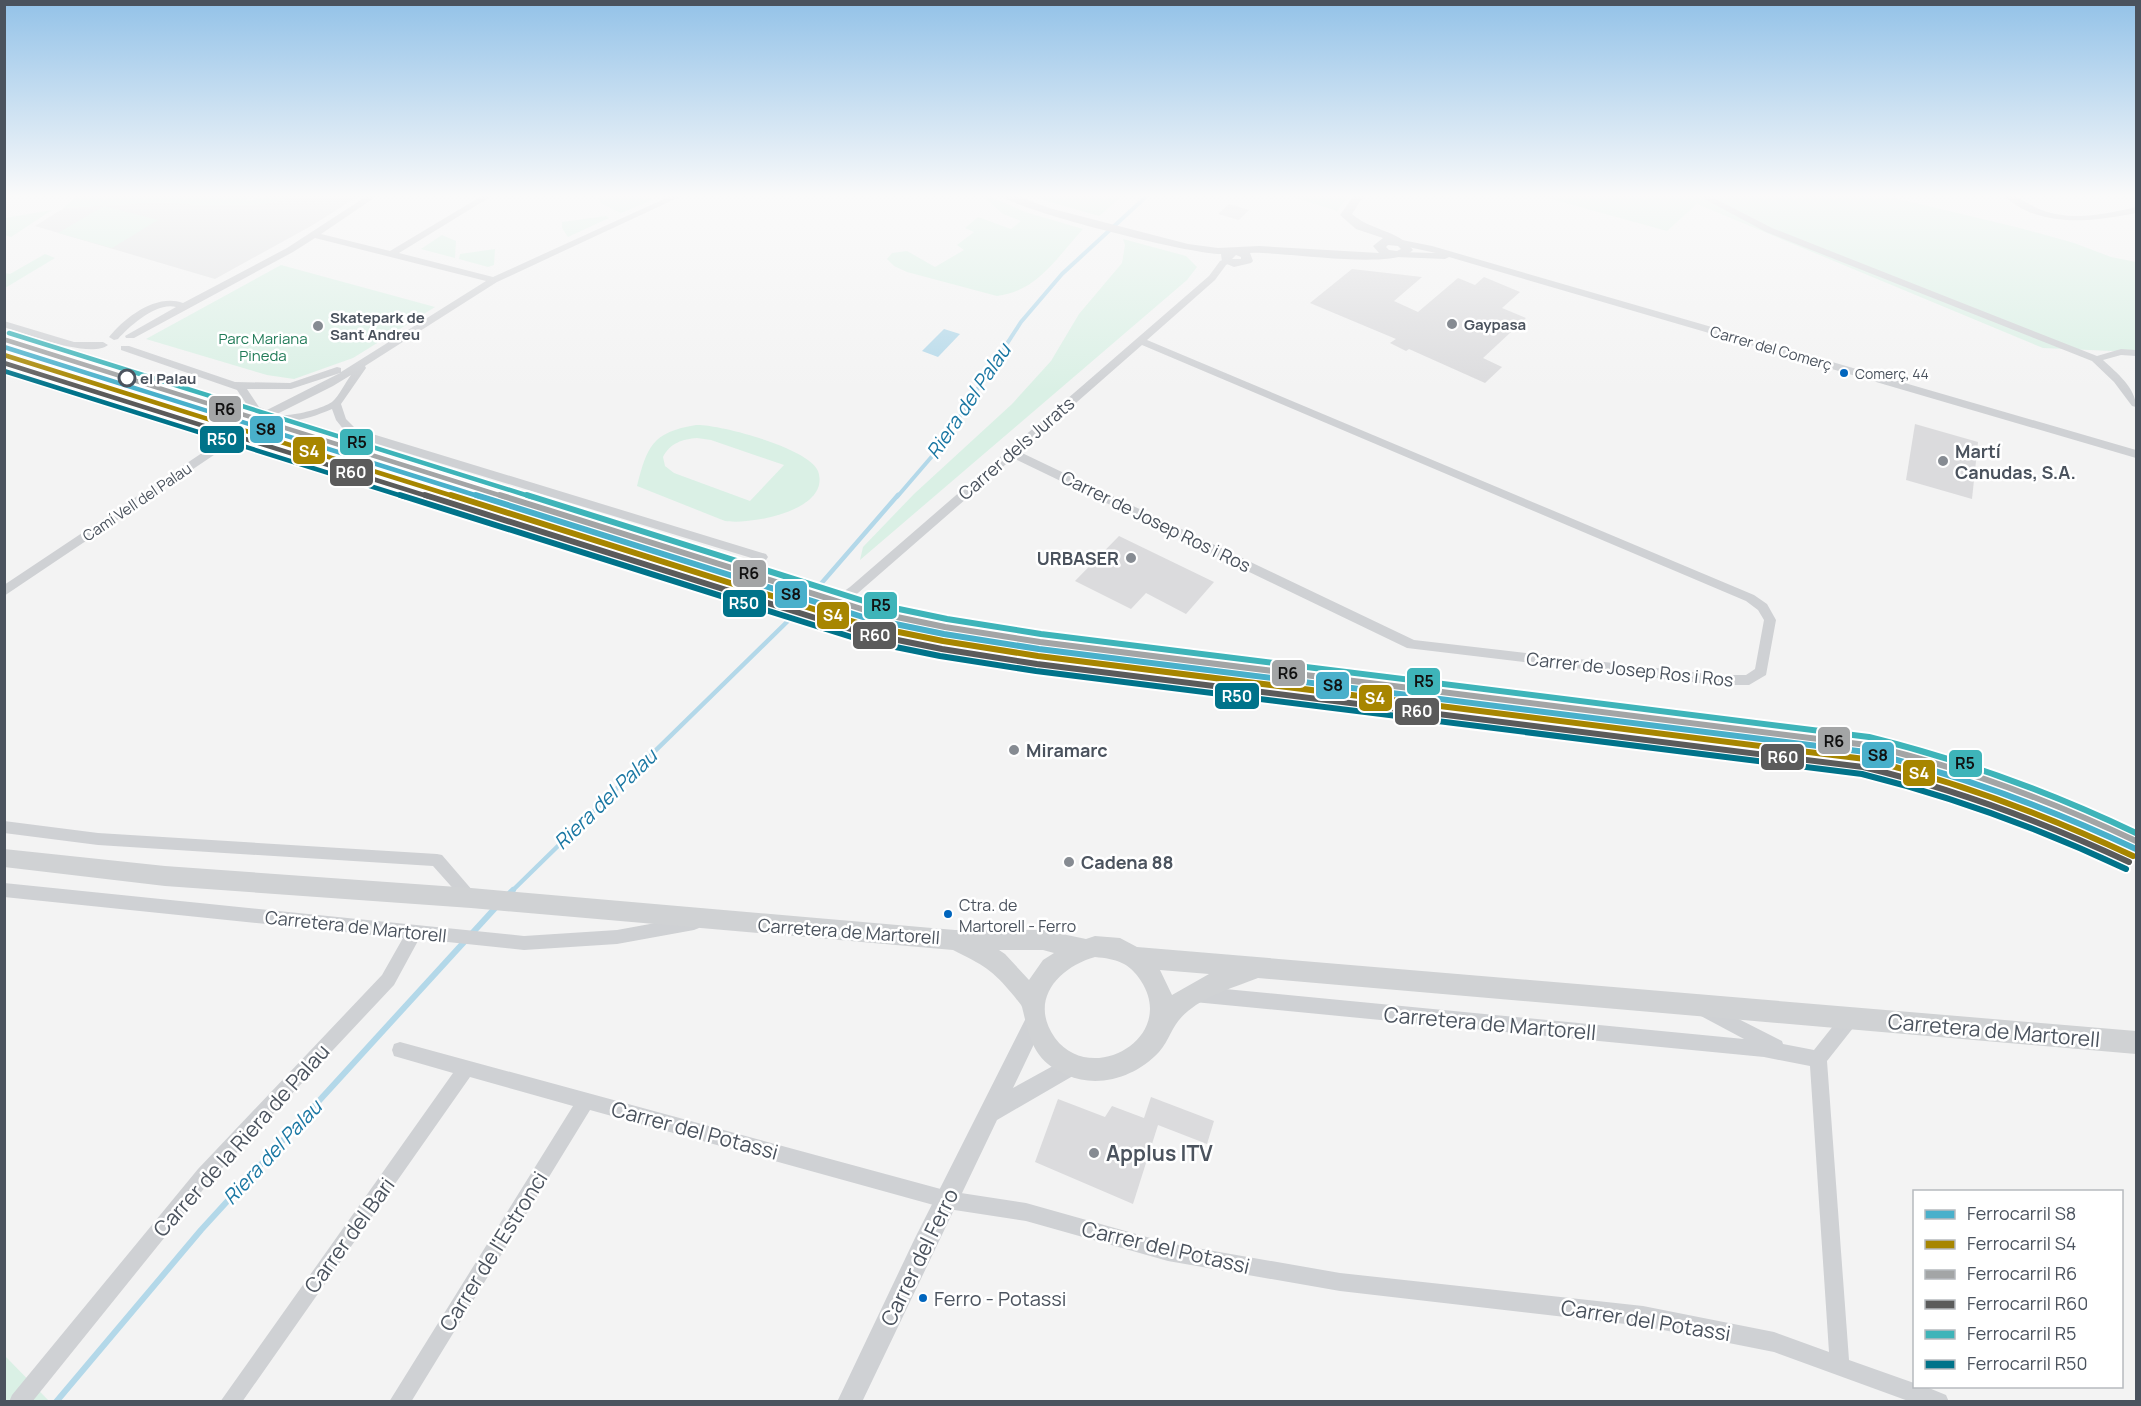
<svg xmlns="http://www.w3.org/2000/svg" width="2141" height="1406" viewBox="0 0 2141 1406" font-family="Manrope,sans-serif">
  <style>
    .education { fill: #e1e2e3 }
    .green { fill: #daf0e5; fill-rule: evenodd }
    .water { fill: #b3d8e9 }
    .lines { fill: none; stroke-linecap: round; stroke-linejoin: round }
    .stream-far2 { stroke: #b3d8e9; stroke-width: 4 }
    .stream-far1 { stroke: #b3d8e9; stroke-width: 4.5 }
    .stream { stroke: #b3d8e9; stroke-width: 6 }
    .building { fill: #dbdbdd }
    .minor { fill: #cfd1d4; fill-rule: evenodd }
    .tertiary { fill: #cfd1d4; fill-rule: evenodd }
    .secondary { fill: #d0d2d4; fill-rule: evenodd }
    .rail-1-far1-casing { stroke: #fff; stroke-width: 8 }
    .rail-1-casing { stroke: #fff; stroke-width: 10 }
    .rail-2-far1-casing { stroke: #fff; stroke-width: 8 }
    .rail-2-casing { stroke: #fff; stroke-width: 10 }
    .rail-3-far1-casing { stroke: #fff; stroke-width: 8 }
    .rail-3-casing { stroke: #fff; stroke-width: 10 }
    .rail-4-far1-casing { stroke: #fff; stroke-width: 8 }
    .rail-4-casing { stroke: #fff; stroke-width: 10 }
    .rail-5-far1-casing { stroke: #fff; stroke-width: 8 }
    .rail-5-casing { stroke: #fff; stroke-width: 10 }
    .rail-6-far1-casing { stroke: #fff; stroke-width: 8 }
    .rail-6-casing { stroke: #fff; stroke-width: 10 }
    .rail-1-far1 { stroke: #49b0cb; stroke-width: 4.5 }
    .rail-1 { stroke: #49b0cb; stroke-width: 6 }
    .rail-2-far1 { stroke: #a78600; stroke-width: 4.5 }
    .rail-2 { stroke: #a78600; stroke-width: 6 }
    .rail-3-far1 { stroke: #a3a5a6; stroke-width: 4.5 }
    .rail-3 { stroke: #a3a5a6; stroke-width: 6 }
    .rail-4-far1 { stroke: #5b5b5b; stroke-width: 4.5 }
    .rail-4 { stroke: #5b5b5b; stroke-width: 6 }
    .rail-5-far1 { stroke: #3eb4b9; stroke-width: 4.5 }
    .rail-5 { stroke: #3eb4b9; stroke-width: 6 }
    .rail-6-far1 { stroke: #00738a; stroke-width: 4.5 }
    .rail-6 { stroke: #00738a; stroke-width: 6 }
    .poi-dot { fill: #868b92; stroke: #fff; stroke-width: 2 }
    .bus-dot { fill: #0065bd; stroke: #fff; stroke-width: 2 }
    .stop-dot { fill: #fff; stroke: #4b535e; stroke-width: 3 }
    .labels { text-anchor: middle; dominant-baseline: central; stroke-width: 5; stroke-linejoin: round; paint-order: stroke }
    .far-bus-label { font-size: 14px; fill: #4b535e; stroke: #fff; text-anchor: start }
    .far-poi-label { font-size: 15px; font-weight: bold; fill: #4b535e; stroke: #fff; text-anchor: start }
    .far-park-label { font-size: 15px; fill: #217b58; stroke: #fff }
    .far-street-label { font-size: 15px; fill: #4b535e; stroke: #fff }
    .far-stop-label { font-size: 15px; font-weight: bold; fill: #4b535e; stroke: #fff; text-anchor: start }
    .bus-label { font-size: 16px; fill: #4b535e; stroke: #fff; text-anchor: start }
    .street-label { font-size: 18px; fill: #4b535e; stroke: #fff }
    .poi-label { font-size: 18px; font-weight: bold; fill: #4b535e; stroke: #fff; text-anchor: start }
    .water-label { font-size: 20px; font-style: italic; fill: #1a77a3; stroke: #fff }
    .near-bus-label { font-size: 20px; fill: #4b535e; stroke: #fff; text-anchor: start }
    .near-street-label { font-size: 21px; fill: #4b535e; stroke: #fff }
    .near-poi-label { font-size: 21px; font-weight: bold; fill: #4b535e; stroke: #fff; text-anchor: start }
    .line-badge { stroke: #fff; stroke-width: 2 }
    .badge-label { font-size: 16px; text-anchor: middle; font-weight: bold; fill: #fff }
    .pale-badge-label { font-size: 16px; text-anchor: middle; font-weight: bold; fill: #111 }
  </style>
  <rect width="100%" height="100%" fill="#f3f3f3"/>
  <path class="education" d="M305,194H362L311,226L215,279L35,226L64,208L162,202L203,205L265,204Z"/>
  <g class="green">
    <path d="M78,194H252L246,201L283,194H305L265,204L203,205L162,202L64,208Z"/>
    <path d="M646,194L652,200L621,213L600,203L599,195Z"/>
    <path d="M1125,194L1099,216L1026,195L1027,194Z"/>
    <path d="M1283,194H1350L1337,211Z"/>
    <path d="M1533,194H1878L2020,228L2074,243L2111,257L2136,262V352L2043,348L1697,204L1667,231Z"/>
    <path d="M981,195H987L1025,212L1083,229C1057,257 1038,291 997,296L907,272L894,266L887,259L892,253L907,251L935,267L964,250L957,245L974,232L965,228L978,217L1011,229L1021,221L1003,214Z"/>
    <path d="M104,206L158,220L112,248L58,233Z"/>
    <path d="M52,210L11,237L5,235V218Z"/>
    <path d="M606,216L609,218L568,237L562,228V222Z"/>
    <path d="M442,235L456,241L455,258L421,249Z"/>
    <path d="M1123,239L1186,256L1197,267L1187,280L860,560L863,547L914,494L1012,404L1051,361L1079,314L1122,263L1125,245Z"/>
    <path d="M495,249L494,265L488,267L459,259L460,254Z"/>
    <path d="M45,254L55,258L5,288V273L10,274Z"/>
    <path d="M281,265L435,307L353,358L294,379L267,375L146,339Z"/>
    <path d="M696,425C719,424 809,448 818,471C832,511 750,525 725,521L637,486C647,447 652,432 696,425ZM697,438L711,440L784,465L750,501L674,473L665,466L663,457C670,443 683,439 697,438Z"/>
    <path d="M5,1356L49,1401H5Z"/>
  </g>
  <path class="water" d="M944,329L960,334L938,357L922,351Z"/>
  <g class="lines">
    <path class="stream-far2" d="M897,497L940,447L1021,322L1062,274L1149,194"/>
    <path class="stream-far1" d="M512,891L793,616L898,495"/>
    <g class="stream">
      <path d="M507,896L513,890"/>
      <path d="M56,1402L201,1230L497,906"/>
    </g>
  </g>
  <g class="building">
    <path d="M1229,204L1236,206L1249,210L1239,220L1218,214Z"/>
    <path d="M1352,269L1422,277L1394,301L1418,312L1458,278L1475,285L1484,277L1520,292L1502,308L1526,318L1483,358L1502,367L1485,383L1409,349L1406,351L1390,343L1396,339L1310,303Z"/>
    <path d="M1915,424L1978,442L1972,499L1906,480Z"/>
    <path d="M1119,536L1214,582L1186,614L1146,593L1131,609L1075,581Z"/>
    <path d="M1151,1097L1214,1121L1207,1144L1158,1125L1133,1204L1035,1162L1058,1099L1105,1117L1112,1106L1144,1118Z"/>
  </g>
  <g class="lines">
    <g class="minor">
      <path d="M370,194H380L321,234L390,251L485,194H495L399,253L493,277L675,194H686L497,282L365,366L366,368L341,404L346,419L356,429L766,554L768,557L766,560H758L348,435L336,420L332,409C313,417 289,426 269,418L4,596V585L259,415L251,411L237,390L121,350V346H129L235,382L290,383L337,367L341,368V372L486,281L315,238L293,252L134,338H126L125,336L176,307C156,302 130,326 118,339L114,340L109,337C125,317 157,293 183,303L287,248ZM340,373L267,410L259,407L247,389H291ZM351,375C345,383 339,396 332,402C322,409 288,418 277,414L333,386Z"/>
      <path d="M1695,194H1706L1772,228L2097,356L2121,349L2136,350V356L2121,355L2103,360C2117,373 2136,388 2136,407L2132,406L2114,382L2092,361L1766,232Z"/>
      <path d="M2002,194C2018,194 2029,206 2044,211C2074,221 2106,214 2136,207V213C2091,222 2038,229 2002,194Z"/>
      <path d="M1402,240L1432,246L2136,450V458L1449,257L1445,259L1396,257V253L1399,252L1436,253L1399,245L1397,243Z"/>
      <path d="M1228,258L1233,261L1226,265L1215,280L1147,340L1754,595L1767,604L1776,620L1766,675L1749,685H1717L1407,648L1013,458L858,593L822,618H814L812,615L814,612L850,587L1209,276L1220,261ZM1142,345L1746,601L1758,610L1764,620L1755,669L1746,675H1717L1414,640L1020,452Z"/>
      <path d="M4,321L74,342H103L108,345C90,359 26,334 4,327Z"/>
      <path d="M4,821L98,833L437,854L442,855L479,898L476,903L471,905L466,903L433,866L98,845L4,833Z"/>
      <path d="M4,883L524,936L617,930L694,916L699,918L702,923L699,928L694,930L617,944L524,950L419,939L394,985L210,1181L32,1402H9L12,1395L198,1169L382,975L403,938L4,897Z"/>
      <path d="M1194,986L1744,1039L1699,1015L1697,1010L1699,1005L1705,1002L1782,1041L1783,1044L1814,1050L1845,1011L1851,1009L1857,1011L1859,1017L1857,1023L1827,1061L1849,1360L1914,1383V1386H1924L1946,1395L1949,1402H1911L1774,1352L1643,1326L1340,1291L1168,1261L1026,1221L948,1209L590,1110L411,1402H389L573,1106L470,1077L242,1402H220L453,1073L394,1056L392,1050L394,1044L400,1042L948,1191L1026,1203L1168,1243L1340,1273L1643,1306L1774,1332L1829,1352L1810,1066L1764,1057L1194,1002L1188,999L1186,994L1188,989Z"/>
    </g>
    <g class="tertiary">
      <path d="M998,194H1013L1049,208L1188,244L1218,248L1259,246L1379,253L1373,246L1383,238L1356,229L1340,215L1355,194H1365L1352,214C1371,231 1399,230 1413,250C1393,271 1284,251 1250,253L1253,261L1251,263L1234,267L1222,262L1221,254C1190,254 1017,211 998,194ZM1388,245L1398,246L1401,249L1397,251L1389,250L1386,247ZM1236,255L1241,257V259H1232Z"/>
      <path d="M1035,1011L1042,1014L1045,1021L1013,1088L1071,1056L1078,1059L1081,1066L1078,1073L997,1120L862,1402H837L915,1238L1028,1014Z"/>
    </g>
    <path class="secondary" d="M4,849L165,866L471,888L955,930H1043L1086,939L1095,936L1120,938L1137,947L2136,1031V1054L1258,978C1233,988 1209,994 1188,1011C1171,1025 1171,1038 1159,1052C1136,1077 1098,1089 1067,1075C1033,1061 1030,1039 1022,1007C1021,1004 1016,999 1014,996C992,969 983,965 953,950L471,908L165,886L4,867ZM999,950H1043L1054,953L1043,960L1029,980L1005,954ZM1095,957C1116,959 1129,962 1141,981C1178,1038 1091,1087 1055,1038C1028,1000 1059,967 1095,957ZM1160,970L1209,974L1172,995Z"/>
    <defs>
      <path id="rail-1-far1" d="M4,347L481,497"/>
      <path id="rail-1" d="M476,495L866,618L944,634L1039,649L1866,752C1960,775 2049,808 2136,849"/>
      <path id="rail-2-far1" d="M4,355L456,497"/>
      <path id="rail-2" d="M451,495L864,625L943,641L1038,656L1865,759C1958,782 2046,815 2133,856"/>
      <path id="rail-3-far1" d="M6,340L505,497"/>
      <path id="rail-3" d="M500,495L868,611L945,627L1040,642L1867,745C1961,767 2049,800 2136,841"/>
      <path id="rail-4-far1" d="M4,363L430,497"/>
      <path id="rail-4" d="M425,495L863,633L942,649L1037,664L1863,767C1955,789 2043,822 2129,862"/>
      <path id="rail-5-far1" d="M9,333L532,497"/>
      <path id="rail-5" d="M527,495L870,603L947,619L1041,634L1869,737C1962,760 2050,792 2136,833"/>
      <path id="rail-6-far1" d="M4,371L405,497"/>
      <path id="rail-6" d="M400,495L861,640L940,656L1036,671L1862,774C1954,797 2041,829 2126,869"/>
    </defs>
    <use href="#rail-1-far1" class="rail-1-far1-casing"/>
    <use href="#rail-1" class="rail-1-casing"/>
    <use href="#rail-2-far1" class="rail-2-far1-casing"/>
    <use href="#rail-2" class="rail-2-casing"/>
    <use href="#rail-3-far1" class="rail-3-far1-casing"/>
    <use href="#rail-3" class="rail-3-casing"/>
    <use href="#rail-4-far1" class="rail-4-far1-casing"/>
    <use href="#rail-4" class="rail-4-casing"/>
    <use href="#rail-5-far1" class="rail-5-far1-casing"/>
    <use href="#rail-5" class="rail-5-casing"/>
    <use href="#rail-6-far1" class="rail-6-far1-casing"/>
    <use href="#rail-6" class="rail-6-casing"/>
    <use href="#rail-1-far1" class="rail-1-far1"/>
    <use href="#rail-1" class="rail-1"/>
    <use href="#rail-2-far1" class="rail-2-far1"/>
    <use href="#rail-2" class="rail-2"/>
    <use href="#rail-3-far1" class="rail-3-far1"/>
    <use href="#rail-3" class="rail-3"/>
    <use href="#rail-4-far1" class="rail-4-far1"/>
    <use href="#rail-4" class="rail-4"/>
    <use href="#rail-5-far1" class="rail-5-far1"/>
    <use href="#rail-5" class="rail-5"/>
    <use href="#rail-6-far1" class="rail-6-far1"/>
    <use href="#rail-6" class="rail-6"/>
  </g>
  <linearGradient id="sky" x2="0" y2="1"><stop stop-color="#93c2e8"/><stop offset="0.5" stop-color="#fafafa"/><stop offset="1" stop-color="#fafafa" stop-opacity="0"/></linearGradient>
  <rect width="2141" height="391" fill="url(#sky)"/>
  <g class="poi-dot">
    <circle cx="1452" cy="324" r="6"/>
    <circle cx="318" cy="326" r="6"/>
    <circle cx="1943" cy="461" r="6"/>
    <circle cx="1131" cy="558" r="6"/>
    <circle cx="1014" cy="750" r="6"/>
    <circle cx="1069" cy="862" r="6"/>
    <circle cx="1094" cy="1153" r="6"/>
  </g>
  <g class="bus-dot">
    <circle cx="1844" cy="373" r="5"/>
    <circle cx="948" cy="914" r="5"/>
    <circle cx="923" cy="1298" r="5"/>
  </g>
  <circle class="stop-dot" cx="127" cy="378" r="8"/>
  <g class="labels">
    <g class="far-bus-label">
      <text x="1855" y="373">Comerç, 44</text>
    </g>
    <g class="far-poi-label">
      <text x="330" y="317">Skatepark de<tspan x="330" dy="17">Sant Andreu</tspan></text>
      <text x="1464" y="324">Gaypasa</text>
    </g>
    <g class="far-park-label">
      <text x="263" y="338">Parc Mariana<tspan x="263" dy="17">Pineda</tspan></text>
    </g>
    <g class="far-street-label">
      <text transform="translate(1771 348) rotate(16)">Carrer del Comerç</text>
      <text transform="translate(137 502) rotate(-34)">Camí Vell del Palau</text>
    </g>
    <g class="far-stop-label">
      <text x="140" y="378">el Palau</text>
    </g>
    <g class="bus-label">
      <text x="959" y="905">Ctra. de<tspan x="959" dy="21">Martorell - Ferro</tspan></text>
    </g>
    <g class="street-label">
      <text transform="translate(1016 448) rotate(-41)">Carrer dels Jurats</text>
      <text transform="translate(1156 521) rotate(26)">Carrer de Josep Ros i Ros</text>
      <text transform="translate(1630 669) rotate(6)">Carrer de Josep Ros i Ros</text>
      <text transform="translate(356 926) rotate(6)">Carretera de Martorell</text>
      <text transform="translate(849 931) rotate(4)">Carretera de Martorell</text>
    </g>
    <g class="poi-label">
      <text x="1955" y="451">Martí<tspan x="1955" dy="21">Canudas, S.A.</tspan></text>
      <text x="1119" y="558" text-anchor="end">URBASER</text>
      <text x="1026" y="750">Miramarc</text>
      <text x="1081" y="862">Cadena 88</text>
    </g>
    <g class="water-label">
      <text transform="translate(968 401) rotate(-56)">Riera del Palau</text>
      <text transform="translate(605 799) rotate(-44)">Riera del Palau</text>
      <text transform="translate(272 1152) rotate(-47)">Riera del Palau</text>
    </g>
    <g class="near-bus-label">
      <text x="934" y="1298">Ferro - Potassi</text>
    </g>
    <g class="near-street-label">
      <text transform="translate(1490 1023) rotate(5)">Carretera de Martorell</text>
      <text transform="translate(1994 1030) rotate(5)">Carretera de Martorell</text>
      <text transform="translate(695 1130) rotate(15)">Carrer del Potassi</text>
      <text transform="translate(241 1140) rotate(-48)">Carrer de la Riera de Palau</text>
      <text transform="translate(349 1235) rotate(-54)">Carrer del Bari</text>
      <text transform="translate(1166 1247) rotate(13)">Carrer del Potassi</text>
      <text transform="translate(493 1251) rotate(-58)">Carrer de l'Estronci</text>
      <text transform="translate(919 1257) rotate(-64)">Carrer del Ferro</text>
      <text transform="translate(1646 1320) rotate(9)">Carrer del Potassi</text>
    </g>
    <g class="near-poi-label">
      <text x="1106" y="1153">Applus ITV</text>
    </g>
  </g>
  <g class="line-badge">
    <rect x="208" y="395" width="34" height="28" rx="6" fill="#a3a5a6"/>
    <rect x="249" y="415" width="35" height="29" rx="6" fill="#49b0cb"/>
    <rect x="199" y="425" width="46" height="29" rx="6" fill="#00738a"/>
    <rect x="339" y="428" width="35" height="28" rx="6" fill="#3eb4b9"/>
    <rect x="292" y="436" width="34" height="29" rx="6" fill="#a78600"/>
    <rect x="329" y="458" width="45" height="29" rx="6" fill="#5b5b5b"/>
    <rect x="732" y="559" width="35" height="29" rx="6" fill="#a3a5a6"/>
    <rect x="774" y="580" width="34" height="29" rx="6" fill="#49b0cb"/>
    <rect x="722" y="589" width="45" height="29" rx="6" fill="#00738a"/>
    <rect x="863" y="591" width="35" height="29" rx="6" fill="#3eb4b9"/>
    <rect x="816" y="601" width="34" height="29" rx="6" fill="#a78600"/>
    <rect x="852" y="621" width="45" height="29" rx="6" fill="#5b5b5b"/>
    <rect x="1271" y="659" width="35" height="28" rx="6" fill="#a3a5a6"/>
    <rect x="1406" y="667" width="35" height="29" rx="6" fill="#3eb4b9"/>
    <rect x="1315" y="671" width="35" height="29" rx="6" fill="#49b0cb"/>
    <rect x="1214" y="682" width="46" height="28" rx="6" fill="#00738a"/>
    <rect x="1358" y="684" width="35" height="28" rx="6" fill="#a78600"/>
    <rect x="1394" y="697" width="46" height="29" rx="6" fill="#5b5b5b"/>
    <rect x="1817" y="726" width="34" height="29" rx="6" fill="#a3a5a6"/>
    <rect x="1861" y="741" width="34" height="28" rx="6" fill="#49b0cb"/>
    <rect x="1760" y="743" width="45" height="28" rx="6" fill="#5b5b5b"/>
    <rect x="1948" y="749" width="35" height="29" rx="6" fill="#3eb4b9"/>
    <rect x="1902" y="759" width="34" height="28" rx="6" fill="#a78600"/>
  </g>
  <g class="badge-label">
    <text x="222" y="445">R50</text>
    <text x="309" y="457">S4</text>
    <text x="351" y="478">R60</text>
    <text x="744" y="609">R50</text>
    <text x="833" y="621">S4</text>
    <text x="875" y="641">R60</text>
    <text x="1237" y="702">R50</text>
    <text x="1375" y="704">S4</text>
    <text x="1417" y="717">R60</text>
    <text x="1783" y="763">R60</text>
    <text x="1919" y="779">S4</text>
  </g>
  <g class="pale-badge-label">
    <text x="225" y="415">R6</text>
    <text x="266" y="435">S8</text>
    <text x="357" y="448">R5</text>
    <text x="749" y="579">R6</text>
    <text x="791" y="600">S8</text>
    <text x="881" y="611">R5</text>
    <text x="1288" y="679">R6</text>
    <text x="1424" y="687">R5</text>
    <text x="1333" y="691">S8</text>
    <text x="1834" y="747">R6</text>
    <text x="1878" y="761">S8</text>
    <text x="1965" y="769">R5</text>
  </g>
  <rect width="2141" height="1406" fill="none" stroke="#4b535e" stroke-width="12"/>
  <rect x="1913" y="1190" width="210" height="198" fill="#ffffff" stroke="#b7babf" stroke-width="1.5"/>
  <rect x="1925" y="1210" width="30" height="9" fill="#49b0cb" stroke="#b7babf" stroke-width="1.5"/>
  <text x="1967" y="1220" font-size="18" fill="#4b535e">Ferrocarril S8</text>
  <rect x="1925" y="1240" width="30" height="9" fill="#a78600" stroke="#b7babf" stroke-width="1.5"/>
  <text x="1967" y="1250" font-size="18" fill="#4b535e">Ferrocarril S4</text>
  <rect x="1925" y="1270" width="30" height="9" fill="#a3a5a6" stroke="#b7babf" stroke-width="1.5"/>
  <text x="1967" y="1280" font-size="18" fill="#4b535e">Ferrocarril R6</text>
  <rect x="1925" y="1300" width="30" height="9" fill="#5b5b5b" stroke="#b7babf" stroke-width="1.5"/>
  <text x="1967" y="1310" font-size="18" fill="#4b535e">Ferrocarril R60</text>
  <rect x="1925" y="1330" width="30" height="9" fill="#3eb4b9" stroke="#b7babf" stroke-width="1.5"/>
  <text x="1967" y="1340" font-size="18" fill="#4b535e">Ferrocarril R5</text>
  <rect x="1925" y="1360" width="30" height="9" fill="#00738a" stroke="#b7babf" stroke-width="1.5"/>
  <text x="1967" y="1370" font-size="18" fill="#4b535e">Ferrocarril R50</text>
</svg>
